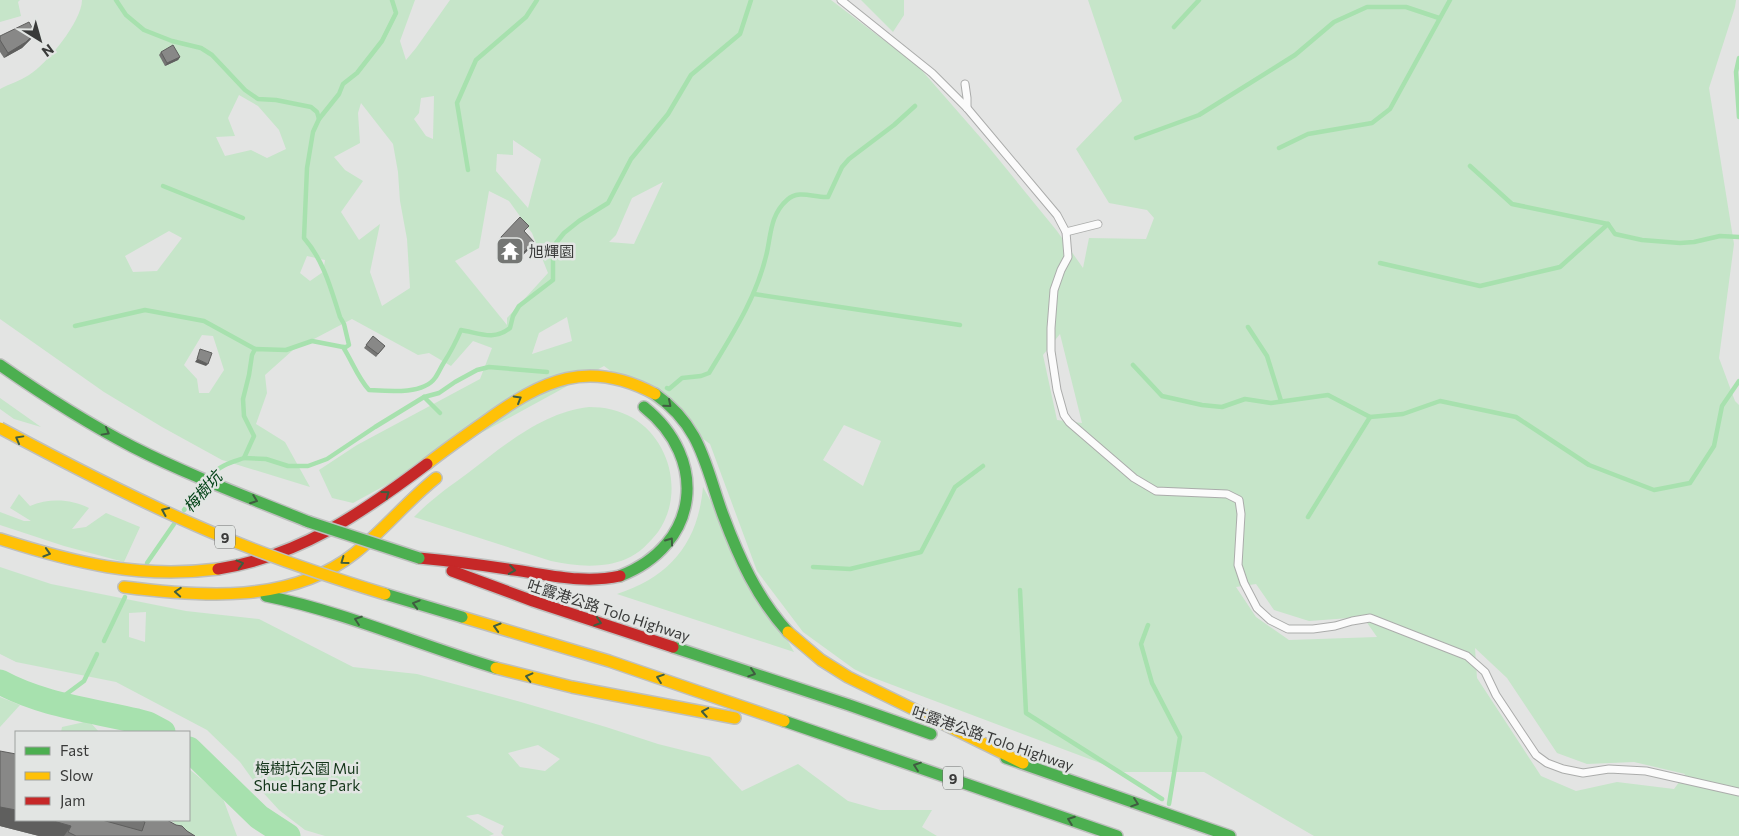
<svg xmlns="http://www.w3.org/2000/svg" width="1739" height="836" viewBox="0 0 1739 836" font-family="Commissioner,'Noto Sans TC',sans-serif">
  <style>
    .green { fill: #c6e5c9; fill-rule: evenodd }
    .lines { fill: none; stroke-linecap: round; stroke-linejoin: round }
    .stream { stroke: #a7e1ae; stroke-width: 4.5 }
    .river { stroke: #a7e1ae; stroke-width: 25 }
    .lane-casing { stroke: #abacab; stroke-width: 9 }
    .fast-casing { stroke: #bebfbe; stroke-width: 14 }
    .slow-casing { stroke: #bebfbe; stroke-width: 14 }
    .jam-casing { stroke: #bebfbe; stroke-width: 14 }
    .lane { stroke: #fbfbfb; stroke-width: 7 }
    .fast { stroke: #4caf50; stroke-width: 11 }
    .slow { stroke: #ffc107; stroke-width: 11 }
    .jam { stroke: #c62828; stroke-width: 11 }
    .fast-bridge-casing { stroke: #bebfbe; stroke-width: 14; stroke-linecap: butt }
    .slow-bridge-casing { stroke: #bebfbe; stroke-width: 14; stroke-linecap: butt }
    .fast-bridge { stroke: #4caf50; stroke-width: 11 }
    .slow-bridge { stroke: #ffc107; stroke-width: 11 }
    .wall { fill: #757574 }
    .shaded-wall { fill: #5f5f5e }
    .building { fill: #888887; stroke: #5f5f5e }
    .oneway { stroke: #3f5d40 }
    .labels { text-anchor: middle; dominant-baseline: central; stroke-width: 5; stroke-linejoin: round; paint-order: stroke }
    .shield { fill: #e2e5e3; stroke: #6c6d6c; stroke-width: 1 }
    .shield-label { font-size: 14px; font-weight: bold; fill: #393a39 }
    .poi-label { font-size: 15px; fill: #393a39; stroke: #e2e5e3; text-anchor: start }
    .street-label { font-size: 15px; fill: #393a39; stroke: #e2e5e3 }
    .park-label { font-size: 15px; fill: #133519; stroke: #e2e5e3 }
    .water-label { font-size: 16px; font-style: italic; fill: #024216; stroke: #e2e5e3 }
  </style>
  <rect width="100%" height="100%" fill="#e3e4e3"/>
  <g class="green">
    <path d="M0,0H20L18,2L21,16L0,22Z"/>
    <path d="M82,0H415L400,41L406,60L416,48L450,0H831L918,66L987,145L1057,231L1083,268L1089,238L1146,239L1154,218L1147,210L1109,203L1076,149L1122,101L1088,0H1736L1735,7L1709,88L1734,244L1719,358L1735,401L1739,405V836H1314L1204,772H1124L866,675L854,669L803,632L757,571L710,444L604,366L353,503L332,498L319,470L357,445L480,379L492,348L473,341L451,366L429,353L418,355L352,319L293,350L265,375L267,393L256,424L285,442L310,487L222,460L162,427L104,392L0,319V89C9,84 20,81 29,75C47,64 82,21 82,0ZM239,95L258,106L279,130L286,149L267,158L251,150L225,156L216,137L235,136L228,118ZM434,96L433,139L426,136L414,119L419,113L421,98ZM361,103L393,144L398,172L400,201L407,239L410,288L382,306L370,272L380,224L359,240L341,212L363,181L345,170L334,157L360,143L358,113ZM513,140L541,159L528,208L496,171L497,154L513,155ZM663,182L634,244L609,242L616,235L632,198ZM489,191L509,201L532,233L548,273L507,318V325L455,261L479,248ZM169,231L182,238L157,271L133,272L125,256ZM307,256L325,260L323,272L310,281L300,273ZM567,317L572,341L532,354L539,333ZM1060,334L1082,423L1057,420L1043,355ZM202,335L213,336L224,370L209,393H199L197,379L184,365ZM844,425L881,441L863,486L823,460ZM1256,584L1274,610L1309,621L1363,617L1377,637L1289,640L1256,617L1236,587ZM1475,648L1507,678L1557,753L1587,764L1634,762L1685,774L1674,789L1617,782L1576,791L1541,776L1477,678Z"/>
    <path d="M861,0H904V15L893,32Z"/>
    <path d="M0,398L41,427L14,419L0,409Z"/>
    <path d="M589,407C604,407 619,410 633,418C671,441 684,495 658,532C650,542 639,554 626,559C603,569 574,566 551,561L414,517C430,500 449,487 468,473C503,446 543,412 589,407Z"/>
    <path d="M703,487L794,652L617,594C670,577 698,543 703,487Z"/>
    <path d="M19,494L30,506C49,498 71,499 89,508L72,529L86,527L106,513L140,527L124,562L64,546L0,525V512L24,521H31L10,508Z"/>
    <path d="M0,567L51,584L186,611L259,619L353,667L417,674L521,702L606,727L658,744L710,757L742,791L798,764L848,801L880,810H932L922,827L937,836H504L501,833L504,826L478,814L466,816L494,834L489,836H325L305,830L279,810L258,787L240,762L207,730L116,682L16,662L0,654ZM146,612L145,642L129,637V613ZM538,745L560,759L545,771L520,767L508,753Z"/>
    <path d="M0,697L20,705L0,727Z"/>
    <path d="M89,721L99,732H61L62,727Z"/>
    <path d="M189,769L222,796L237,836H191L170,820H189Z"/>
  </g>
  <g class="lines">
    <g class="stream">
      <path d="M116,0L126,15L144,30L172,41L201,48L212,55L245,90L258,99L276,100L311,107L317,112L319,119"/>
      <path d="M1174,27L1199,0"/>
      <path d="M1739,58L1736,72L1739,117"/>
      <path d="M1136,138L1199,115L1295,55L1334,22L1367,7H1406L1439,18"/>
      <path d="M1279,148L1308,134L1372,123L1390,109L1450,0"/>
      <path d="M1470,166L1512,204L1608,224L1615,234L1642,240L1680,243L1694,242L1720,236L1739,237"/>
      <path d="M468,170L457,103L476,60L526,17L537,0"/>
      <path d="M163,186L243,218"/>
      <path d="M1380,263L1480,286L1560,267L1608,224"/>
      <path d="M754,294L960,325"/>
      <path d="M75,326L145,310L204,321L255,349"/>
      <path d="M1248,327L1267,356L1281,401"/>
      <path d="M343,347H346L349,345L344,324L340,317C331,289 324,261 304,238L307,168L313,132L319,119L339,94L343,84L357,73L382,41L396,13L392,0"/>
      <path d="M1133,365L1162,396L1202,405L1222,407L1245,399L1271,403L1328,395L1370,417L1403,414L1440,401L1516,417L1589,465L1654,490L1690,483L1714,446L1722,406L1739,381"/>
      <path d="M667,388L669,389L682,378L701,376L709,373C732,335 757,297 767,252C771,233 771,214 787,200C799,189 814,198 828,197L842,167L849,159L894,125L915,106"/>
      <path d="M424,397L440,413"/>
      <path d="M244,458L266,459L288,466H308L327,459L375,427L424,397L439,393L455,382L477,370L489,367L547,372"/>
      <path d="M212,475C220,465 233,462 244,458L254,436L244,416L243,399L249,375L252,355L255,349L286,350L312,341L343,347C352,361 358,378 369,390C387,391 423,395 435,378C438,374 440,369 443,364C450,353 456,342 461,330C479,333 494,341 510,328L513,316L519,306L553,280V255L556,243L564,233L579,221L608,203L631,159L668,114L691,75L740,34L751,0"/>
      <path d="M184,510L201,488"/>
      <path d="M1308,517L1370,417"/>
      <path d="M147,563L174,524"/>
      <path d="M813,567L850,569L921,552L955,487L983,466"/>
      <path d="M1020,590L1026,713L1162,799"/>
      <path d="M1148,625L1141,644L1152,683L1180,737L1169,804"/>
      <path d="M104,641L125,597"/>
      <path d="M53,704L84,681L97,654"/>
    </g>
    <g class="river">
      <path d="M0,682C42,705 91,710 137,721L148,724L163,732"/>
      <path d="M189,749L259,817L288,836"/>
    </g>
    <defs>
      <g id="lane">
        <path d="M841,0L932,73L967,108L1057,215L1066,232L1068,257L1061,270L1054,290L1051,328V351L1057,390L1064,415L1069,422L1134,478L1156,491L1227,494L1239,500L1241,514L1238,565L1244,583L1257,608L1270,620L1288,629H1313L1335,626L1352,621L1370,618L1467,656L1485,672L1496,695L1536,755L1547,763L1563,769L1583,773L1609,769L1646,771L1739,792"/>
        <path d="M965,84L967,98V108"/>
        <path d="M1066,232L1098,224"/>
      </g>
      <g id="fast">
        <path d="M0,365C43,395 87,423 133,447C190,476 250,498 309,522"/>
        <path d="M655,394C702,427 705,466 723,515C739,558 757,598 788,632"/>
        <path d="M620,576C700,545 709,459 644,407"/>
        <path d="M266,596C345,612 419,645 496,668"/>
        <path d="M673,647L849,705L931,734"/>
        <path d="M784,721L1117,836"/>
        <path d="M1006,758L1230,836"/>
      </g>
      <g id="slow">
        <path d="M427,464C446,449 466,435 486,421C543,380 588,358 655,394"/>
        <path d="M0,539C75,563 139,579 218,569"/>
        <path d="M124,587C201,597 291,604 355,553C384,530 407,501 436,478"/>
        <path d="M462,617L609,661L784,721"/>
        <path d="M788,632L821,660L848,677L1023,763"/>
        <path d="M496,668L572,687L735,718"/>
      </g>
      <g id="jam">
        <path d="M419,558C451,561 482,565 514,570C550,575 584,584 620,576"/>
        <path d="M218,569C300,556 362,513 427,464"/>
        <path d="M452,571L533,601L673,647"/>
      </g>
    </defs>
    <use href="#lane" class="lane-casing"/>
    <use href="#fast" class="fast-casing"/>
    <use href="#slow" class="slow-casing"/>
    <use href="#jam" class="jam-casing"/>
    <use href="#lane" class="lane"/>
    <use href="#fast" class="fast"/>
    <use href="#slow" class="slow"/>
    <use href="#jam" class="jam"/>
    <defs>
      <g id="fast-bridge">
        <path d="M309,522L419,558"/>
        <path d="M385,594L462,617"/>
      </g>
      <path id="slow-bridge" d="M0,428C69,465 138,501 211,532C267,556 326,576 385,594"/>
    </defs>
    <use href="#fast-bridge" class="fast-bridge-casing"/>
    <use href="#slow-bridge" class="slow-bridge-casing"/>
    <use href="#fast-bridge" class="fast-bridge"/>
    <use href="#slow-bridge" class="slow-bridge"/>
  </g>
  <g class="wall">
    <path d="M35,33L31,39L22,48L4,58L0,52V36Z"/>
    <path d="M161,52L180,57L178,60L165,66L159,55Z"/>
    <path d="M525,232L534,242L531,247L517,261L497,242L501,237Z"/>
    <path d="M373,336L385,346L376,357L364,348Z"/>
    <path d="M0,751L16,820H167L195,836H39L0,826Z"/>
  </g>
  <g class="shaded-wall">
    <path d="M35,33L31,39L22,48L4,58L8,53Z"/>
    <path d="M180,57L178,60L165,66L167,63Z"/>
    <path d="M534,242L531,247L517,261L520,256Z"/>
    <path d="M197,359L208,364L206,366L195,362Z"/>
    <path d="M0,807L16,810V820H50L71,826L64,836H39L0,826Z"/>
  </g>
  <g class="building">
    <path d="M29,22L35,33L26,42L8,53L0,40V36Z"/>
    <path d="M173,45L180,57L167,63L161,52Z"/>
    <path d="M520,217L529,226L524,231L534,242L520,256L501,237Z"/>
    <path d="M373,336L385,346L378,354L366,345Z"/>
    <path d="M200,349L212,353L208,364L197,359Z"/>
    <path d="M0,751L16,754V810L0,807Z"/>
    <path d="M50,820H102L142,831L145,822L141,820H167L176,825L182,826L187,831L195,836H76L68,832L71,826Z"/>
  </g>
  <defs><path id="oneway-chevron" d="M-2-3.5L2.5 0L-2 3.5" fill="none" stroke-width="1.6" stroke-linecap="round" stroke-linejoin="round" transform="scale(1.25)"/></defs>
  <g class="oneway">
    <use href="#oneway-chevron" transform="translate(518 399) rotate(-30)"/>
    <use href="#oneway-chevron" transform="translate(668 404) rotate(41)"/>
    <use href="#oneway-chevron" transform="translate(106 432) rotate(29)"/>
    <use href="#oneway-chevron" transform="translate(19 439) rotate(-151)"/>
    <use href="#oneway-chevron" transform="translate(386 494) rotate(-36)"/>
    <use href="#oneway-chevron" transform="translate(254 500) rotate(21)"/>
    <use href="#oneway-chevron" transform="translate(165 511) rotate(-156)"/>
    <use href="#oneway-chevron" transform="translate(670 541) rotate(-54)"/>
    <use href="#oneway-chevron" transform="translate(47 553) rotate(17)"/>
    <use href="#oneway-chevron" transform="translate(344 561) rotate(144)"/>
    <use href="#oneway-chevron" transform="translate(240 564) rotate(-15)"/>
    <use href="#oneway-chevron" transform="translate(512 570) rotate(9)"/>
    <use href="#oneway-chevron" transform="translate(178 592) rotate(-176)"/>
    <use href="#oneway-chevron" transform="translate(416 604) rotate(-164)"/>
    <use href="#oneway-chevron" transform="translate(358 620) rotate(-161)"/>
    <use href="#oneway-chevron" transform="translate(598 622) rotate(18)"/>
    <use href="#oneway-chevron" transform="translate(497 627) rotate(-164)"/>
    <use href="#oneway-chevron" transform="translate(752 673) rotate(18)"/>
    <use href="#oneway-chevron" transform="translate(529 677) rotate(-166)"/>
    <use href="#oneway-chevron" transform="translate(660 678) rotate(-161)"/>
    <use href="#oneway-chevron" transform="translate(705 712) rotate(-170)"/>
    <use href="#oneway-chevron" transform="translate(917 766) rotate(-161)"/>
    <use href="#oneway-chevron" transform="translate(1135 803) rotate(19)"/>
    <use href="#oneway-chevron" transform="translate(1071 820) rotate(-160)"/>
  </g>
  <defs>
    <symbol id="temple-square" viewBox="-11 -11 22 22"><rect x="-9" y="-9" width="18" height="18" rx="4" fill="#747674" stroke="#e2e5e3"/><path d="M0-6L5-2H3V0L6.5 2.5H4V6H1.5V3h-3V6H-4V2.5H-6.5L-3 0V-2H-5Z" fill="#fff"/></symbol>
  </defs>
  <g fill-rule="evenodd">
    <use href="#temple-square" x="494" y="235" width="32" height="32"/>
  </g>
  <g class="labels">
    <g class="shield">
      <rect x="215" y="525.5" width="20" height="23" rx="4"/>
      <rect x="943" y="766.5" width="20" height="23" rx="4"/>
    </g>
    <g class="shield-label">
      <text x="225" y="537">9</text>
      <text x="953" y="778">9</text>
    </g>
    <g class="poi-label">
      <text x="529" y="251">旭輝園</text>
    </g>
    <g class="street-label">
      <text transform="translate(609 610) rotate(18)">吐露港公路 Tolo Highway</text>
      <text transform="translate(993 738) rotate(19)">吐露港公路 Tolo Highway</text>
    </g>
    <g class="park-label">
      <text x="307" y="768">梅樹坑公園 Mui<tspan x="307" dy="17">Shue Hang Park</tspan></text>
    </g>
    <g class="water-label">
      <text transform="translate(202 491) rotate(-48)">梅樹坑</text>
    </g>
  </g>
  <rect x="15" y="731" width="175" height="90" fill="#e2e5e3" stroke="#9ea19f"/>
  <rect x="25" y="747" width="25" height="8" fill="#4caf50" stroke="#9ea19f"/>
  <text x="60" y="756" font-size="15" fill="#393a39">Fast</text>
  <rect x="25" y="772" width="25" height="8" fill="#ffc107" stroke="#9ea19f"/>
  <text x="60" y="781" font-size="15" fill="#393a39">Slow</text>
  <rect x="25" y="797" width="25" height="8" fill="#c62828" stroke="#9ea19f"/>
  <text x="60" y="806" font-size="15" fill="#393a39">Jam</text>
  <g transform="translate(40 40) rotate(143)" stroke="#e2e5e3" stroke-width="4" paint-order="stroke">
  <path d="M0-4L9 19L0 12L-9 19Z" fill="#393a39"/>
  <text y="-8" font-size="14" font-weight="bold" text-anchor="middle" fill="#393a39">N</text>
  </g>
</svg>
